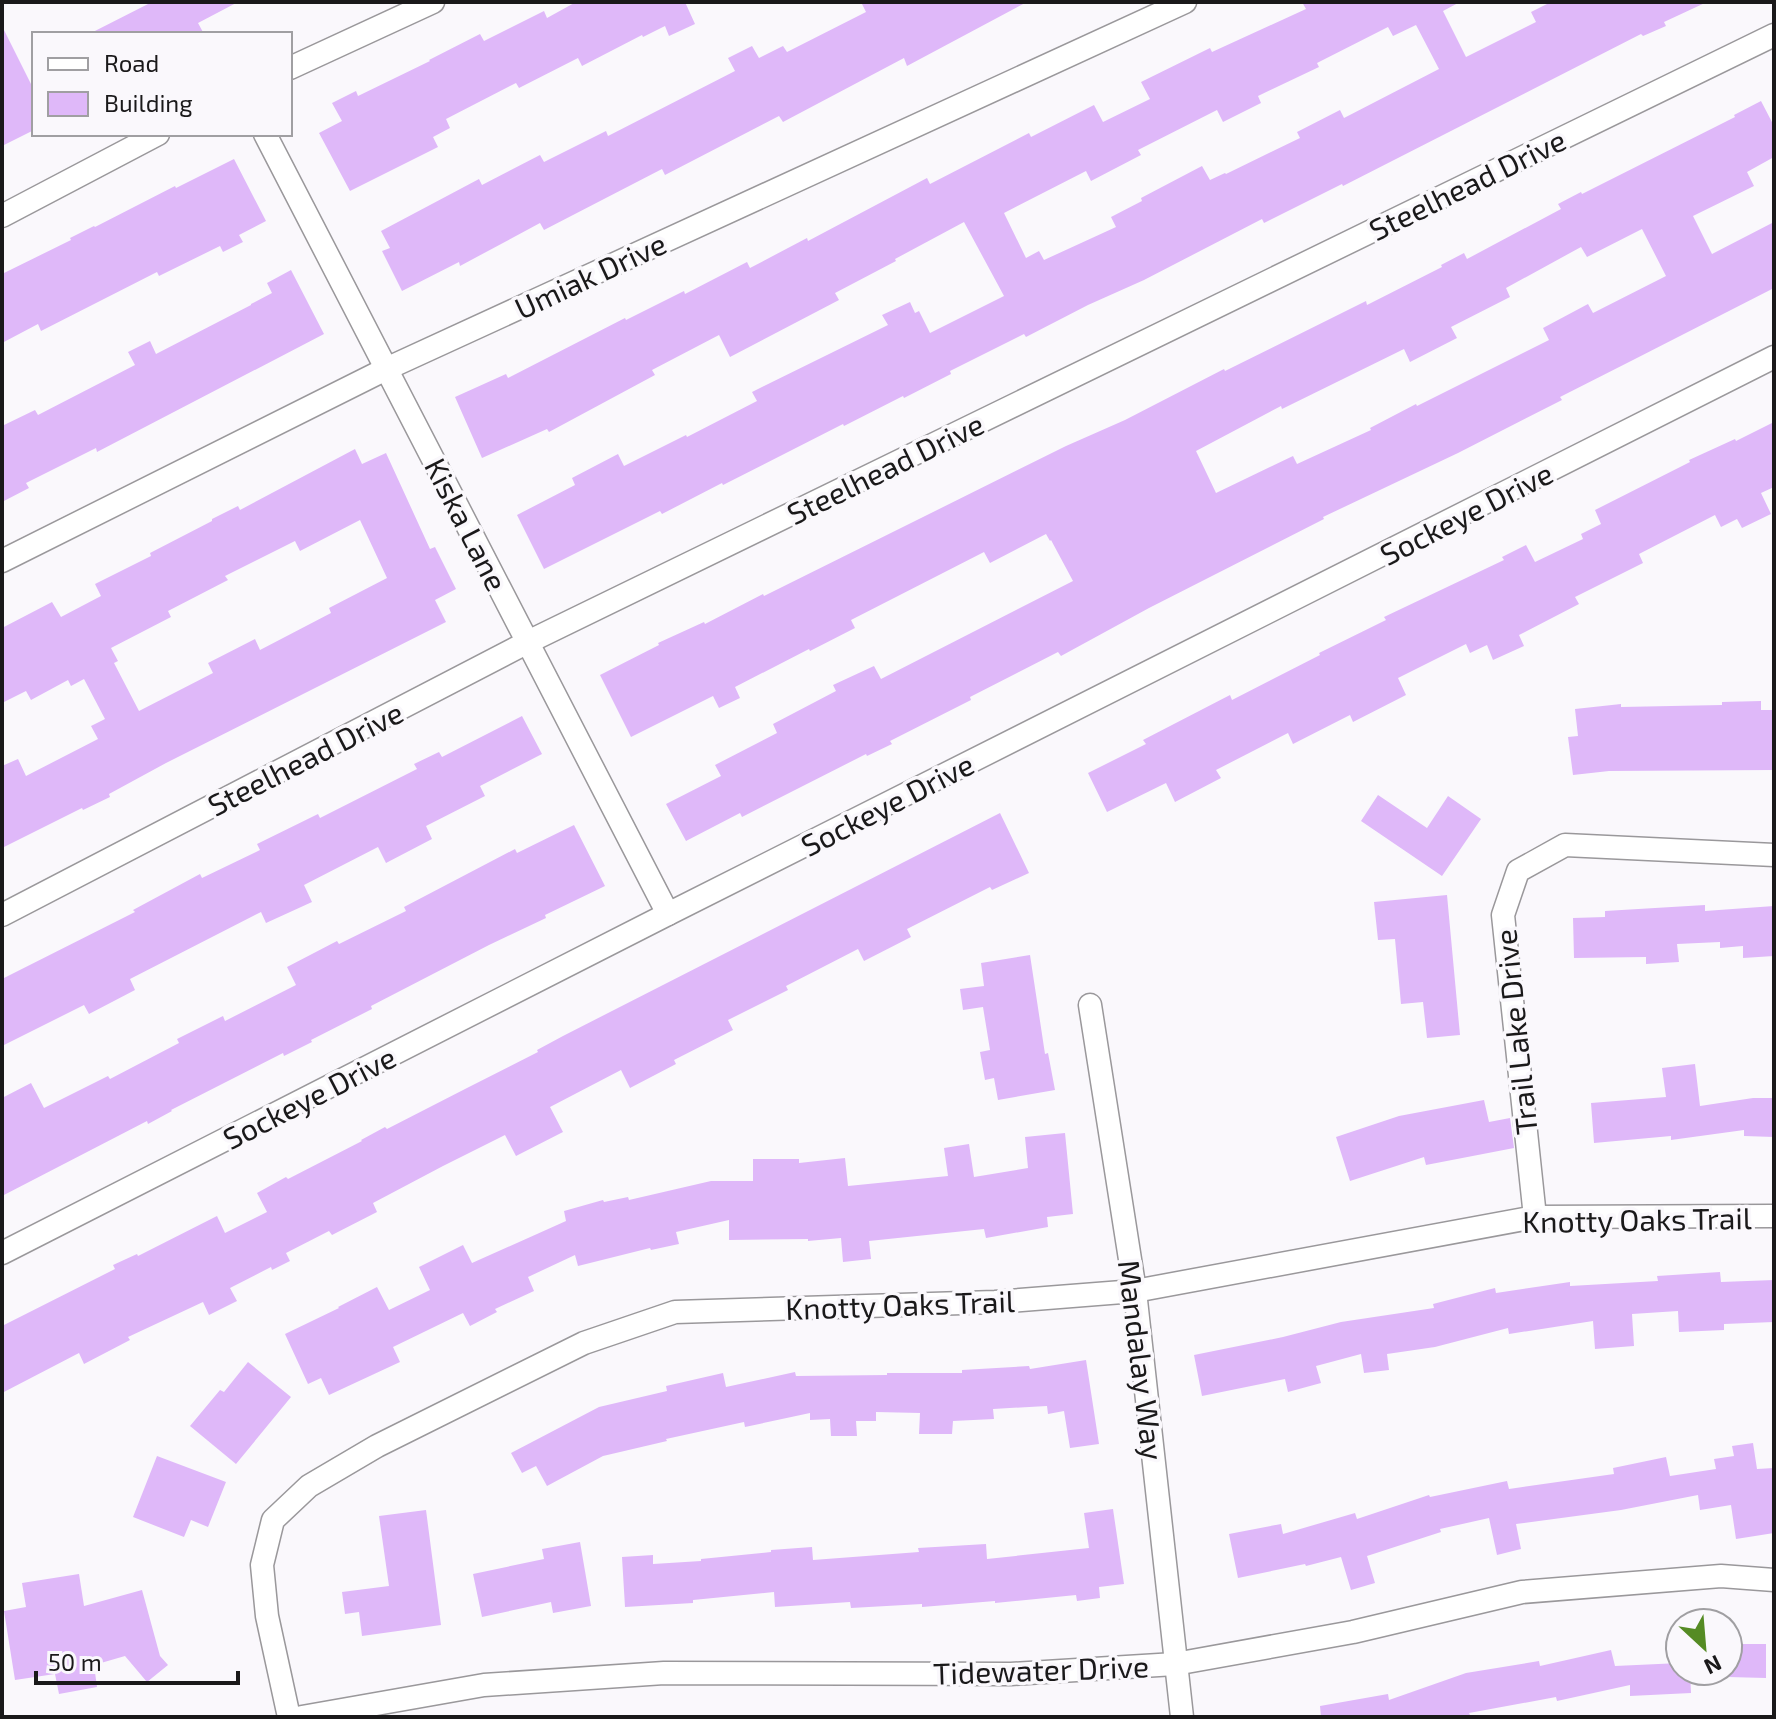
<svg xmlns="http://www.w3.org/2000/svg" width="1776" height="1719" viewBox="0 0 1776 1719" font-family="'Exo 2',sans-serif">
  <style>
    .building { fill: #dfb8f9; fill-rule: evenodd }
    .lines { fill: none; stroke-linecap: round; stroke-linejoin: round }
    .minor-casing { stroke: #9a989b; stroke-width: 25 }
    .minor { stroke: #fff; stroke-width: 22 }
    .labels { text-anchor: middle; dominant-baseline: central; stroke-width: 7; stroke-linejoin: round; paint-order: stroke }
    .street-label { font-size: 30px; fill: #1a191a; stroke: #faf8fc }
  </style>
  <rect width="100%" height="100%" fill="#faf8fc"/>
  <g class="building">
    <path d="M152,2H238L198,23L204,34H89Z"/>
    <path d="M576,2H685L695,24L669,36L665,26L643,37L642,35L582,66L578,58L519,88L516,83L446,119L450,128L433,137L438,147L350,191L319,133L342,121L332,103L356,91L358,96L430,61L429,60L480,34L484,41L544,11L547,18Z"/>
    <path d="M861,2H1027L907,66L904,58L783,122L779,116L665,175L662,169L544,230L540,223L460,266L459,262L402,291L382,251L390,248L381,231L479,179L482,185L540,155L544,162L606,131L608,136L735,71L728,58L752,46L759,58L783,46L787,52L866,12Z"/>
    <path d="M1302,2H1460L1443,11L1466,57L1536,22L1531,12L1551,2H1707L1664,22L1666,26L1643,36L1641,34L1343,186L1342,184L1264,223L1262,219L1144,280L1088,305L1026,337L1024,334L950,371L951,374L904,398L903,396L844,426L843,424L723,485L722,483L662,514L660,511L544,569L517,515L575,485L572,478L618,454L624,466L686,435L687,437L757,401L752,392L888,325L882,315L910,302L915,313L919,311L930,333L1004,296L964,222L895,259L896,261L835,293L839,300L730,357L719,335L652,370L655,375L549,432L547,429L482,458L455,397L506,374L508,378L625,318L626,320L684,291L685,294L747,262L750,268L807,238L808,241L927,178L930,184L1029,133L1031,137L1094,105L1103,122L1150,99L1141,82L1210,48L1212,52L1306,9ZM1416,25L1439,69L1344,118L1340,110L1297,132L1300,138L1226,174L1225,173L1210,180L1202,166L1141,198L1142,201L1111,217L1116,227L1044,260L1039,251L1026,258L1004,213L1086,171L1091,181L1141,155L1138,150L1217,110L1223,122L1261,103L1258,96L1319,67L1317,63L1388,27L1393,36Z"/>
    <path d="M2,26L34,90V130L2,146Z"/>
    <path d="M1761,101L1774,126V157L1747,172L1754,186L1693,216L1712,254L1774,222V288L1633,360L1560,397L1562,400L1458,453L1323,517L1324,519L1149,608L1061,656L1058,652L970,697L971,700L890,741L892,744L867,756L866,754L742,817L740,813L686,841L666,804L721,776L715,765L777,733L773,724L836,691L833,685L874,666L881,679L1073,581L1051,540L1050,541L1046,534L990,563L984,552L851,620L855,628L810,651L809,649L735,687L740,698L719,708L713,696L631,737L600,675L659,645L658,643L704,622L705,624L763,594L764,596L1066,446L1125,420L1224,369L1225,371L1366,301L1367,305L1442,267L1441,265L1464,253L1467,259L1561,209L1558,204L1581,192L1582,194L1735,117L1734,115ZM1642,229L1666,276L1593,313L1588,304L1543,328L1549,340L1417,406L1416,404L1370,428L1371,430L1297,464L1293,456L1216,493L1196,451L1281,406L1282,409L1404,349L1410,362L1457,338L1451,327L1510,297L1506,288L1581,247L1587,257Z"/>
    <path d="M234,159L266,221L239,235L243,242L223,252L220,246L159,276L157,272L41,331L38,324L2,343V274L71,240L70,238L94,226L95,227L175,186L176,188Z"/>
    <path d="M291,270L324,334L97,452L96,448L26,483L29,488L2,502V426L35,410L38,415L135,365L128,352L150,341L156,354L251,305V304L272,293L267,283Z"/>
    <path d="M1774,422V487L1761,493L1771,514L1742,528L1737,519L1721,527L1715,515L1639,554L1643,563L1575,597L1579,604L1519,635L1524,646L1493,660L1487,645L1470,653L1466,644L1398,678L1406,695L1353,722L1350,715L1293,744L1288,733L1216,770L1221,778L1175,802L1166,783L1107,812L1088,773L1146,744L1143,740L1230,695L1232,700L1320,655L1319,653L1386,620L1384,617L1504,560L1502,557L1526,545L1535,562L1583,539L1581,534L1601,524L1595,510L1690,462L1689,460L1735,439L1736,441Z"/>
    <path d="M355,449L362,464L386,453L430,549L435,547L456,589L435,600L446,622L166,763L109,794L110,797L83,810L82,808L2,848V766L18,759L26,776L98,739L91,726L105,719L84,679L71,686L68,680L31,700L26,691L2,703V628L52,602L61,617L101,596L95,584L151,556L150,553L212,521V519L238,506L240,510ZM360,520L387,578L329,608L331,613L260,650L255,639L208,663L213,673L139,711L114,663L118,661L111,648L171,617L168,611L228,580L225,576L295,541L300,551Z"/>
    <path d="M1761,701V710H1774V770L1609,771L1573,775L1568,737L1578,736L1575,709L1621,704V707L1722,705V702Z"/>
    <path d="M522,716L542,754L480,786L485,796L426,826L432,839L386,863L378,847L304,885L312,902L266,923L261,912L130,979L135,990L89,1014L84,1005L2,1046V979L135,912L133,910L200,874L202,878L260,850L257,844L318,814L320,818L417,769L414,764L439,752L442,757Z"/>
    <path d="M1378,795L1427,828L1448,796L1481,819L1442,876L1361,821Z"/>
    <path d="M1000,813L1029,873L992,890L990,887L907,929L911,937L864,961L858,949L786,986L788,990L728,1020L733,1030L674,1060L676,1064L630,1088L621,1070L550,1107L563,1132L516,1156L505,1135L443,1166L373,1203L377,1212L332,1235L329,1231L286,1253L290,1261L272,1270L271,1267L230,1288L237,1301L209,1315L203,1302L128,1337L130,1340L84,1364L79,1353L2,1393V1326L115,1269L113,1265L137,1254L138,1256L217,1216L225,1233L267,1212L257,1193L286,1177L288,1179L362,1141L361,1140L385,1127L387,1129L467,1088L538,1052L537,1050L563,1036Z"/>
    <path d="M574,825L605,886L545,915L546,918L489,945L371,1006L372,1009L311,1040L312,1042L284,1056L283,1053L171,1110L172,1111L148,1124L147,1121L2,1196V1098L31,1083L44,1108L108,1076L110,1079L179,1043L177,1039L223,1016L225,1021L296,985L287,967L337,941L339,944L406,911L404,907L515,849L517,853Z"/>
    <path d="M1447,895L1460,1035L1427,1038L1423,1002L1401,1004L1395,939L1378,940L1374,902Z"/>
    <path d="M1705,905V911L1774,906V956L1743,958V946L1720,948V942L1677,944L1679,962L1646,964V957L1574,958L1573,918L1605,917V911Z"/>
    <path d="M1030,955L1045,1054L1048,1053L1055,1090L998,1100L994,1078L985,1080L980,1052L990,1050L983,1007L963,1010L960,989L984,986L981,963Z"/>
    <path d="M1695,1064L1700,1106L1753,1098H1774V1137L1744,1136V1130L1671,1140V1136L1594,1143L1591,1103L1666,1097L1662,1068Z"/>
    <path d="M1484,1100L1489,1122L1510,1118L1514,1148L1426,1165L1424,1157L1350,1181L1336,1137L1399,1116Z"/>
    <path d="M1065,1133L1073,1214L1047,1217L1048,1227L986,1238L984,1229L869,1241L871,1259L843,1262L841,1238L808,1241V1239L729,1240V1220L676,1232L679,1244L651,1250L650,1248L578,1266L575,1255L528,1277L534,1291L495,1309L497,1312L470,1326L463,1313L393,1347L400,1362L329,1395L321,1378L308,1384L285,1334L339,1308L338,1307L377,1287L389,1310L430,1290L419,1267L463,1245L472,1263L566,1221L564,1211L603,1200L604,1202L628,1197L629,1200L711,1181H753V1159H799V1163L845,1158L848,1186L948,1176L944,1148L969,1144L974,1177L1028,1168L1025,1137Z"/>
    <path d="M1720,1272L1721,1282L1774,1280V1322L1724,1324V1330L1679,1332L1678,1311L1632,1314L1634,1346L1595,1349L1593,1321L1509,1334L1508,1328L1435,1347L1387,1354L1389,1370L1364,1373L1361,1354L1316,1366L1321,1383L1288,1392L1285,1379L1202,1396L1194,1355L1283,1337L1341,1322L1434,1308L1433,1304L1495,1288L1496,1293L1570,1282V1286L1658,1281L1657,1276Z"/>
    <path d="M1086,1360L1099,1444L1070,1448L1064,1411L1048,1414L1047,1406L993,1409L994,1419L953,1421L952,1434H919L920,1413L876,1412V1421H856L857,1436H831L830,1419L810,1420V1413L745,1427L744,1422L666,1439L667,1441L603,1456L547,1486L536,1466L522,1473L511,1453L599,1407L667,1391L666,1386L723,1373L726,1387L795,1372L796,1376L887,1375V1373H962V1370L1029,1366L1030,1369Z"/>
    <path d="M248,1362L291,1397L236,1464L190,1426L220,1390L224,1392Z"/>
    <path d="M1753,1443L1757,1469L1774,1468V1533L1736,1539L1731,1505L1700,1510L1698,1495L1621,1510L1516,1524L1521,1549L1497,1555L1489,1518L1440,1529L1441,1532L1367,1556L1375,1583L1351,1590L1341,1557L1306,1566L1305,1564L1238,1578L1229,1534L1281,1524L1283,1534L1355,1513L1357,1519L1429,1495L1430,1497L1507,1481L1509,1489L1614,1474L1613,1468L1666,1457L1670,1476L1716,1469L1714,1459L1734,1456L1732,1446Z"/>
    <path d="M157,1456L226,1482L208,1527L191,1520L184,1537L133,1517Z"/>
    <path d="M1113,1509L1124,1584L1099,1587L1100,1598L1077,1601L1076,1595L995,1603V1601L922,1607V1604L851,1608L850,1602L775,1607L774,1592L693,1600V1603L625,1607L622,1557L653,1555V1564L701,1561V1559L771,1552V1550L812,1547L813,1560L919,1552L918,1548L986,1544L987,1559L1089,1548L1084,1513Z"/>
    <path d="M426,1510L441,1625L362,1636L359,1612L345,1614L342,1592L389,1586L379,1516Z"/>
    <path d="M580,1542L591,1606L553,1613L551,1602L482,1617L473,1574L544,1559L542,1549Z"/>
    <path d="M79,1574L84,1606L142,1590L160,1656L168,1665L147,1682L125,1656L94,1665L97,1687L59,1694L55,1674L15,1680L4,1611L26,1607L22,1583Z"/>
    <path d="M1728,1644H1766V1678L1728,1677Z"/>
    <path d="M1611,1650L1615,1666L1680,1663V1671H1690L1691,1693L1630,1696V1685L1557,1701L1556,1697L1469,1713L1471,1717H1321L1320,1706L1388,1694L1389,1700L1466,1673L1539,1661L1540,1666Z"/>
  </g>
  <g class="lines">
    <defs>
      <g id="minor">
        <path d="M290,68L433,2"/>
        <path d="M265,134L668,914"/>
        <path d="M2,216L158,134"/>
        <path d="M2,561L386,369L1185,2"/>
        <path d="M2,915L528,642L1774,35"/>
        <path d="M1090,1005L1135,1291L1182,1717"/>
        <path d="M1535,1217L1503,915L1518,871L1565,845L1774,855"/>
        <path d="M2,1253L668,914L1774,357"/>
        <path d="M289,1717L267,1616L262,1565L273,1520L309,1486L377,1446L584,1343L675,1312L995,1302L1135,1291L1535,1217L1774,1216"/>
        <path d="M302,1717L484,1685L664,1673L1011,1674L1175,1664L1353,1632L1522,1592L1721,1576L1774,1580"/>
      </g>
    </defs>
    <use href="#minor" class="minor-casing"/>
    <use href="#minor" class="minor"/>
  </g>
  <g class="labels">
    <g class="street-label">
      <text transform="translate(1467 184) rotate(-26)">Steelhead Drive</text>
      <text transform="translate(590 275) rotate(-25)">Umiak Drive</text>
      <text transform="translate(885 468) rotate(-26)">Steelhead Drive</text>
      <text transform="translate(1466 513) rotate(-27)">Sockeye Drive</text>
      <text transform="translate(467 524) rotate(63)">Kiska Lane</text>
      <text transform="translate(305 758) rotate(-27)">Steelhead Drive</text>
      <text transform="translate(887 804) rotate(-27)">Sockeye Drive</text>
      <text transform="translate(1515 1032) rotate(-96)">Trail Lake Drive</text>
      <text transform="translate(309 1097) rotate(-27)">Sockeye Drive</text>
      <text transform="translate(1637 1219) rotate(-1)">Knotty Oaks Trail</text>
      <text transform="translate(900 1304) rotate(-2)">Knotty Oaks Trail</text>
      <text transform="translate(1142 1360) rotate(83)">Mandalay Way</text>
      <text transform="translate(1041 1669) rotate(-2)">Tidewater Drive</text>
    </g>
  </g>
  <rect width="1776" height="1719" fill="none" stroke="#1a191a" stroke-width="8"/>
  <rect x="32" y="32" width="260" height="104" fill="#faf8fc" stroke="#a09fa2" stroke-width="2"/>
  <rect x="48" y="58" width="40" height="12" fill="#ffffff" stroke="#a09fa2" stroke-width="2"/>
  <text x="104" y="72" font-size="24" fill="#1a191a">Road</text>
  <rect x="48" y="92" width="40" height="24" fill="#dfb8f9" stroke="#a09fa2" stroke-width="2"/>
  <text x="104" y="112" font-size="24" fill="#1a191a">Building</text>
  <g transform="translate(1704 1647) rotate(154)"><circle r="38" fill="#faf8fc" stroke="#a09fa2" stroke-width="2"/>
  <path d="M0-6L14 30L0 20L-14 30Z" fill="#558b24"/>
  <text y="-12" font-size="22" font-weight="bold" text-anchor="middle" fill="#1a191a">N</text>
  </g>
  <path d="M36 1671v12h202v-12" fill="none" stroke="#1a191a" stroke-width="4"/>
  <text x="48" y="1671" font-size="24" fill="#1a191a" stroke="#faf8fc" stroke-width="6" paint-order="stroke">50 m</text>
</svg>
